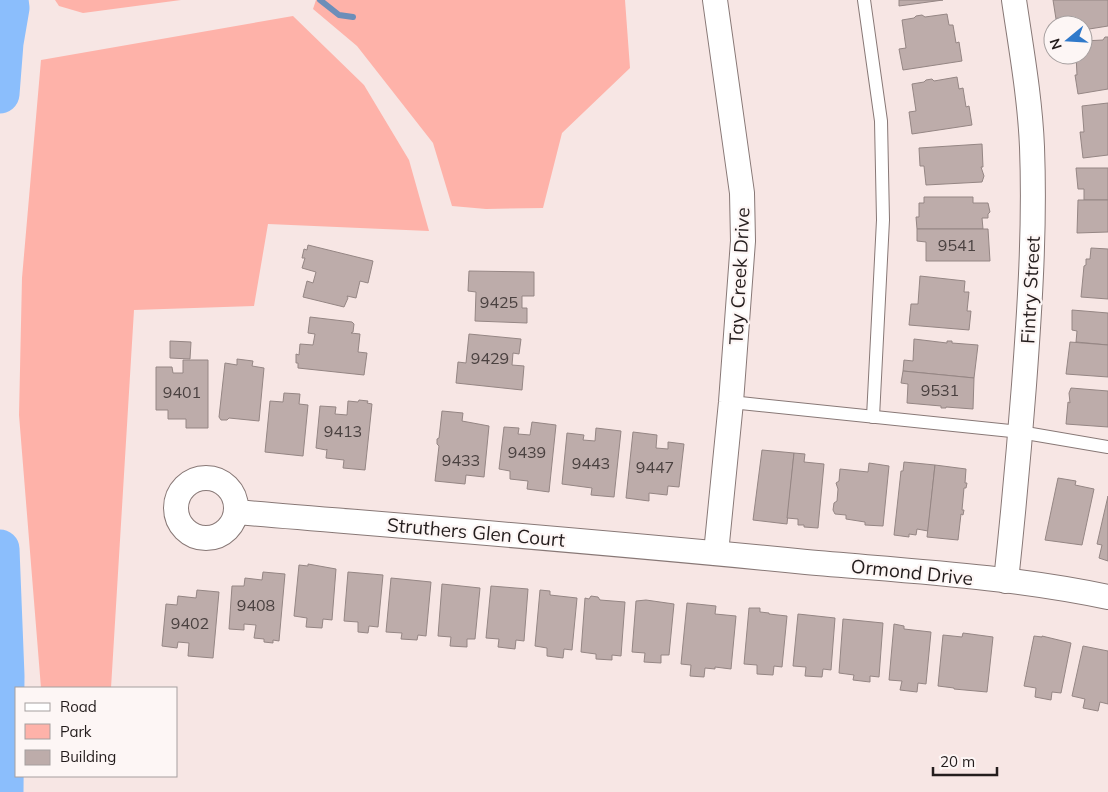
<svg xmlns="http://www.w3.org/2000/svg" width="1108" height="792" viewBox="0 0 1108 792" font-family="Mulish,sans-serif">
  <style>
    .green { fill: #feb2a9 }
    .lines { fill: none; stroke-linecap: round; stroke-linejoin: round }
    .stream { stroke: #6c8eb9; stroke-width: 6 }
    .river { stroke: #8bbefc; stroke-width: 39 }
    .building { fill: #bdacaa; stroke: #958684 }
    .lane-casing { stroke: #887876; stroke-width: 14 }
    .street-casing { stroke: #887876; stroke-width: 26 }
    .lane { stroke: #fff; stroke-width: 12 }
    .street { stroke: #fff; stroke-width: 24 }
    .labels { text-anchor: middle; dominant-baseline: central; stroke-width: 4.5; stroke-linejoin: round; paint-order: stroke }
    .number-label { font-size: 16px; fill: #4a4140 }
    .street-label { font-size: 19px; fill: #241d1d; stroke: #fdf6f5 }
  </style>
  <rect width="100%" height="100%" fill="#f7e6e4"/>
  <g class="green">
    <path d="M55,0H181L83,13L59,6Z"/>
    <path d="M316,0H625L630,68L562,133L543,208L486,209L452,206L433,143L357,46L313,9Z"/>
    <path d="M293,16L364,85L409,160L429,231L268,224L254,306L134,310L111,688H41L19,415L22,278L41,60Z"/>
  </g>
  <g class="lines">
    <path class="stream" d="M320,0L339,15L353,17"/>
    <g class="river">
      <path d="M0,94L4,43L10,8L9,0"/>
      <path d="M0,549L5,676L4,792"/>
    </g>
  </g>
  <g class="building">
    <path d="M899,0H943L899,6Z"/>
    <path d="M1053,0H1108V26L1083,30V25H1057L1058,18L1056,19Z"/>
    <path d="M947,14L949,25H953L956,43L959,42L962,61L903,70L899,49L906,48L902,20L914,18L916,16L922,15L925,17Z"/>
    <path d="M1105,37H1108V89L1078,94L1075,75H1077L1076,55H1083V41L1103,40Z"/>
    <path d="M957,77L959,89L963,88L966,107L969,106L972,125L912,134L909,112L916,111L912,84L924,82L926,80L932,79L934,81Z"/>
    <path d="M1108,103V155L1083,158L1080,132H1084L1082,106Z"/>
    <path d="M982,144L983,167H981L984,176L982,182L926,185L924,166H920L919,148Z"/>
    <path d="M1076,168H1108V200H1084V189H1078Z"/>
    <path d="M924,197H973V203H988L990,212L988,214V218H982L983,229H917L916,217H919V203H924Z"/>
    <path d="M1078,200H1108V232L1077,233Z"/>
    <path d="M917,229H988L990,261H926V242L917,241Z"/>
    <path d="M308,245L373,261L368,283L360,281L356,298L347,296L348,298L344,307L303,297L307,281L313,283L316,272L302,268L305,258H302L304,249L307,250Z"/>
    <path d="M1091,248L1108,249V299L1081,297L1084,266L1086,265V259H1090Z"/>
    <path d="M469,271L534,272V296H522V308H527V323L475,321L476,292L468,291Z"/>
    <path d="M920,276L965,281L964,292H969L967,311H971L969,330L909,325L911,304H918Z"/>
    <path d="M1072,310L1108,313V345L1076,342L1077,331L1072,330Z"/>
    <path d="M310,317L352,322L354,324L353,332L351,333L360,334L358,352L367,353L364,375L298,368V363H296V354L299,355L300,344L313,345L315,334L308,333Z"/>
    <path d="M469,334L521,339L519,354L513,353L512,365L524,366L522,390L456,383L458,362L466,363Z"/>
    <path d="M914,339L947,343V341H952V343L978,345L974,378L903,371L904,360L913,361Z"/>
    <path d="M170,341L191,342L190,359L170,358Z"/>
    <path d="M1070,342L1108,345V377L1066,374Z"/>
    <path d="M237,359L253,361L252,366L264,368L259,421L229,418L227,420H221L219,417L225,363L237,365Z"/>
    <path d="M183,360H208V428H186V419H168V410H156V367H172L173,373H183Z"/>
    <path d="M903,371L974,378L973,409L946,407V408H941V406L907,403L908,384L901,383Z"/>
    <path d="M1071,388L1108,391V427L1066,424L1068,402L1070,403L1069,393Z"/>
    <path d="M284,393L300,394L299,404L308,405L303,456L265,452L270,401L283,402Z"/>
    <path d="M359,400L368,401L367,403L372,404L365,470L343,468L344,460L326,458L327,449L326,450L316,448L320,406L336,407L335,414L347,415L348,401L358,402Z"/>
    <path d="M442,411L463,413L462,421L489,426L484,477L466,475L465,484L435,481L439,446L437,444V439L439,438Z"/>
    <path d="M532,422L556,425L549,492L527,489L528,481L510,479V471L499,469L504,427L519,428L518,434L530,435Z"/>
    <path d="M596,428L621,431L614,497L591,495L592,488L562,484L567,433L584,435L583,440L595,441Z"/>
    <path d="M633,432L657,435L656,448L668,449V442L684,444L679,487L668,486L667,495L649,493V501L626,498Z"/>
    <path d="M762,450L794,453L787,524L753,520Z"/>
    <path d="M794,453L805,454L804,462L824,464L818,528L804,527V525H798V519L787,518Z"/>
    <path d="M904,462L935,465L928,531L917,529L916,535L909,534V537L894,535L901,471H903Z"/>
    <path d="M869,463L889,466L883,526L865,525V522L846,519V515L835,514L833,510L834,503L837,501L838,489L836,483L839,481L840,469L868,472Z"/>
    <path d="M935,465L966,469L965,483H967L966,488H964L962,510H964L963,515L961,514L958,540L927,537Z"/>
    <path d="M1058,478L1076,481L1075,485L1094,489L1082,545L1045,540Z"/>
    <path d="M1108,496V561L1099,558L1102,545L1097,544Z"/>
    <path d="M308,564L336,569L332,620L323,619L322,628L306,627L307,618L294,616L299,565L308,566Z"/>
    <path d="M263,572L285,574L279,641L273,640V643L264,642V639L254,638L256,625L244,624V630L229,629L232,586H244L245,578L262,580Z"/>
    <path d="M348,572L383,575L378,627L369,626L368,633L358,632V622L344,621Z"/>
    <path d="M391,578L431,582L426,636L418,635L417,640L401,639L402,633L386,632Z"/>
    <path d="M442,584L480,588L475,639H467V647L450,646L451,637L438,636Z"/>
    <path d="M491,586L528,589L524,641L516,640L515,649L498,647L499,639L486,638Z"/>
    <path d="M197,590L219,592L213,658L188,656L189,643L178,642L177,648L162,646L166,604L177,605L178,596L196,598Z"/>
    <path d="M540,590L550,591V595L577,598L572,650L564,649L563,658L547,656V648L535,646Z"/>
    <path d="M591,596L598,597L600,600L625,602L621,656L612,655V660L596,659V654L581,652L585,598L589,599Z"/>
    <path d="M646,600L674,604L669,655H661V663L644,662L645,653L632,652L636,601Z"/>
    <path d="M687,603L716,606L715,614L736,616L731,669L715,667V669L705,668L704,677L690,676L691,665L681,664Z"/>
    <path d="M749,608H760V612L769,613V614L787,616L782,667L774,666L773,675L757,674V665L744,664Z"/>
    <path d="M798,614L835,618L831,670L823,669L822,677L805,676L806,667L793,666Z"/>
    <path d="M843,619L883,623L879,677L870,676V682L853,680L854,675L839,673Z"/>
    <path d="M894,624L904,626V629L931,632L926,684L918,683L917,692L900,690L902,681L889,680Z"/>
    <path d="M963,633L993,637L987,692L954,689V688L938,686L943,635L962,637Z"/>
    <path d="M1034,636L1042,637V636L1071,643L1061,693L1052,692L1051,700L1035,697L1036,688L1024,686Z"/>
    <path d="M1083,646L1108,651V704L1100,702L1098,711L1083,708L1085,699L1072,696Z"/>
  </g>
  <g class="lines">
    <defs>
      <g id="lane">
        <path d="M864,0L881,121L883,220L873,417"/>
        <path d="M731,402L1020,432L1108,447"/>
      </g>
      <g id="street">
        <path d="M715,0L742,193L743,241L731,402L716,553"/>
        <circle cx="206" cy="508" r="30"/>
        <path d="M236,512C426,528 617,543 806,562C907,571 1009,576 1108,597"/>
        <path d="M1006,581C1013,516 1019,450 1024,385C1030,305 1035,226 1032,147C1030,98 1021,48 1014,0"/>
      </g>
    </defs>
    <use href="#lane" class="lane-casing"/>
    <use href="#street" class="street-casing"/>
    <use href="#lane" class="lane"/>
    <use href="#street" class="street"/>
  </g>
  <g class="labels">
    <g class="number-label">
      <text x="957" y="245">9541</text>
      <text x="499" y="302">9425</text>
      <text x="490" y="358">9429</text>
      <text x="940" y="390">9531</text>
      <text x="182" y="392">9401</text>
      <text x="343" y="431">9413</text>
      <text x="527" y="452">9439</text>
      <text x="461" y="460">9433</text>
      <text x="591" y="463">9443</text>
      <text x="655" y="467">9447</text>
      <text x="256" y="605">9408</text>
      <text x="190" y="623">9402</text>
    </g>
    <g class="street-label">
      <text transform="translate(739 276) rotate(-87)">Tay Creek Drive</text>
      <text transform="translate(1030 290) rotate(-87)">Fintry Street</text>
      <text transform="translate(476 532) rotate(5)">Struthers Glen Court</text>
      <text transform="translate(912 572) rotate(6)">Ormond Drive</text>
    </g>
  </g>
  <rect x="15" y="687" width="162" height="90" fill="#fdf6f5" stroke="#a69f9f"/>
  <rect x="25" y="703" width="25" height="8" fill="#ffffff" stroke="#a69f9f"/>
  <text x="60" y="712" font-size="15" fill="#241d1d">Road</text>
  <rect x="25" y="724" width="25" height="15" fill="#feb2a9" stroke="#a69f9f"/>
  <text x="60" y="737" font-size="15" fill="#241d1d">Park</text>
  <rect x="25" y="750" width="25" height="15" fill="#bdacaa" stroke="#a69f9f"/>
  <text x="60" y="762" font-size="15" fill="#241d1d">Building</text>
  <g transform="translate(1068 40) rotate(252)"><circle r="24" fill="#fdf6f5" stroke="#a69f9f"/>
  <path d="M0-4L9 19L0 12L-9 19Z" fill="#3079ca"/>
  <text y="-8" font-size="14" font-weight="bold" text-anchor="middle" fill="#241d1d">N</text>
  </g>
  <path d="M933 767v8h64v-8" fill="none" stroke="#241d1d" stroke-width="2.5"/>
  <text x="940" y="767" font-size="15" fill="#241d1d" stroke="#fdf6f5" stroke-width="4" paint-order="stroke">20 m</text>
</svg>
